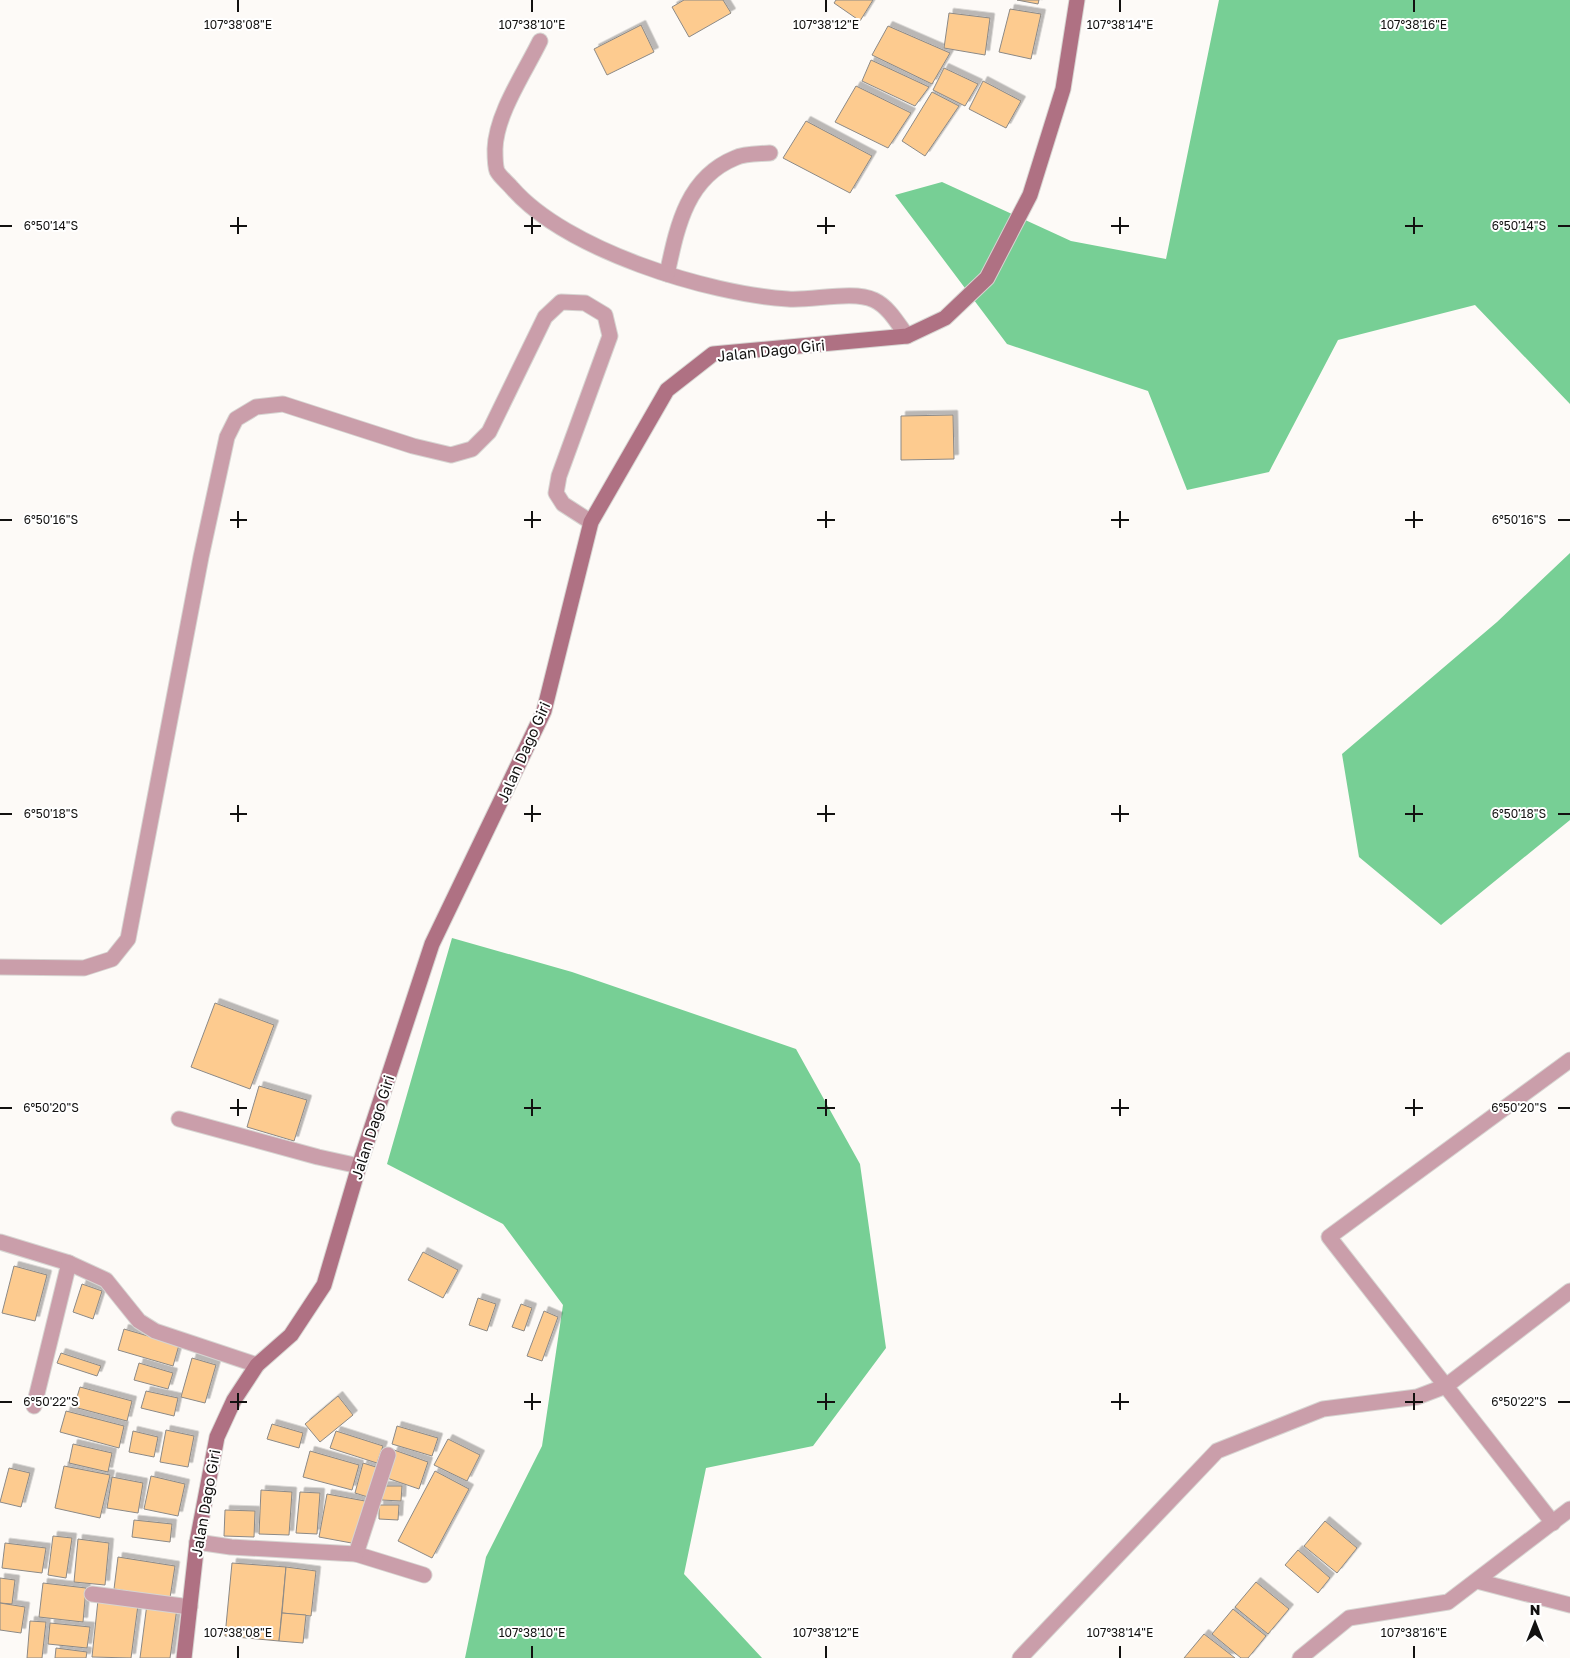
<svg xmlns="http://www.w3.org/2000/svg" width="1570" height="1658" viewBox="0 0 1570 1658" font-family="'Golos Text',sans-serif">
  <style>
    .forest { fill: #77cf95 }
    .building { fill: #fdcb8f; stroke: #8c8986; filter: url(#shadow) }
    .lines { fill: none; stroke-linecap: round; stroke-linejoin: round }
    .service-casing { stroke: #d7d5d2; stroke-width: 17 }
    .minor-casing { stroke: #d7d5d2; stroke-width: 17 }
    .secondary-casing { stroke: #d7d5d2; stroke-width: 17 }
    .service { stroke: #ca9eaa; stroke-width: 15 }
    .minor { stroke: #ca9eaa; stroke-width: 15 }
    .secondary { stroke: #af7183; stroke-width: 15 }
    .ticks { fill: none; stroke: #121110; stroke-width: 2 }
    .labels { text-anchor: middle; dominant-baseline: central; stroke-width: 4; stroke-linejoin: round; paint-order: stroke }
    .street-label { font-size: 15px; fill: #121110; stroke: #fff }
    .ticks-label { font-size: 12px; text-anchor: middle; fill: #121110; stroke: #fff; stroke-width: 4; stroke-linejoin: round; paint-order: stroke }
  </style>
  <defs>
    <filter id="shadow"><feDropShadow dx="4.5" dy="-4.5" stdDeviation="0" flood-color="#0004"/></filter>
  </defs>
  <rect width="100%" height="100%" fill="#fdfaf7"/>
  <g class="forest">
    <path d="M1219,0H1570V404L1475,305L1338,340L1269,472L1187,490L1148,391L1007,344L895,195L942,182L1071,241L1166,259Z"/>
    <path d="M1570,553V820L1441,925L1359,857L1342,754L1497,622Z"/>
    <path d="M452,938L572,972L796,1049L860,1164L886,1348L813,1446L706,1468L684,1574L762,1658H465L486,1557L542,1446L563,1305L503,1224L387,1164Z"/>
  </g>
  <g class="building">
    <path d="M684,0H723L731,13L689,37L672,7Z"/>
    <path d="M836,0H873L860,21L834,3Z"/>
    <path d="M1017,0H1039L1038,4Z"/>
    <path d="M1010,9L1041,14L1031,59L999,52Z"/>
    <path d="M949,13L990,18L985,55L944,48Z"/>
    <path d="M641,25L654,52L607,75L594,49Z"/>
    <path d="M888,26L950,53L932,84L872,55Z"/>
    <path d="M871,60L929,87L915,106L862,81Z"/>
    <path d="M944,68L978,84L965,106L933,90Z"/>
    <path d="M983,81L1021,101L1006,128L969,109Z"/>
    <path d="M856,86L911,113L888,148L835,122Z"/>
    <path d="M932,92L959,106L925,156L902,141Z"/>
    <path d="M806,121L872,156L850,193L783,158Z"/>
    <path d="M953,415L954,459L901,460V416Z"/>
    <path d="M215,1003L274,1025L250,1089L191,1067Z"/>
    <path d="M259,1086L307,1100L294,1141L247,1127Z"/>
    <path d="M423,1252L458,1270L443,1298L408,1280Z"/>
    <path d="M14,1266L47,1275L35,1321L2,1313Z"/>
    <path d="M82,1284L102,1291L93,1319L73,1312Z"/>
    <path d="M478,1298L496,1304L487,1331L469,1325Z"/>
    <path d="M521,1304L532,1308L524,1331L512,1327Z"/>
    <path d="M544,1311L558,1317L542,1361L527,1356Z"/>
    <path d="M124,1329L179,1345L173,1366L118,1350Z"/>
    <path d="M61,1353L101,1366L97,1376L57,1363Z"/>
    <path d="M192,1358L216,1365L205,1403L181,1397Z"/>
    <path d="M139,1363L173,1373L168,1389L134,1380Z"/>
    <path d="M80,1387L132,1401L127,1421L74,1407Z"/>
    <path d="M146,1391L178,1398L174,1416L141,1408Z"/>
    <path d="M338,1396L353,1415L320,1442L305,1424Z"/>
    <path d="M66,1411L124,1426L119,1448L60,1432Z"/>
    <path d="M272,1424L303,1433L299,1448L267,1439Z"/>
    <path d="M397,1426L438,1438L432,1456L392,1444Z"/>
    <path d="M166,1430L194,1436L188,1467L160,1462Z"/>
    <path d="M133,1431L158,1437L154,1457L129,1452Z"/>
    <path d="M336,1431L383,1446L377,1463L330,1448Z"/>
    <path d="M448,1439L480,1455L467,1481L434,1465Z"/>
    <path d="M73,1444L112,1453L108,1472L69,1463Z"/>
    <path d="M394,1450L428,1462L419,1489L384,1477Z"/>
    <path d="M310,1451L359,1465L352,1490L303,1477Z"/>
    <path d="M363,1463L379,1468L371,1498L355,1493Z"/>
    <path d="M64,1466L110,1475L100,1518L55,1508Z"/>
    <path d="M9,1468L30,1473L21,1507L0,1502Z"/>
    <path d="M435,1471L469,1489L432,1558L398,1541Z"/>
    <path d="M151,1476L185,1484L178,1516L144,1509Z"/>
    <path d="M112,1477L143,1483L138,1513L107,1508Z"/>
    <path d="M382,1486H402L401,1501L382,1500Z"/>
    <path d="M261,1490L292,1492L289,1535L259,1534Z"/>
    <path d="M300,1492L320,1493L317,1534L296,1533Z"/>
    <path d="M327,1494L365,1501L357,1544L319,1537Z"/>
    <path d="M379,1505H399L398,1520L379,1519Z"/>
    <path d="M225,1510L255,1511L254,1537L224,1536Z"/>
    <path d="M134,1520L172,1524L170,1542L132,1537Z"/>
    <path d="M1325,1521L1357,1548L1337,1573L1304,1546Z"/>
    <path d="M53,1536L72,1538L66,1578L48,1575Z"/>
    <path d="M78,1539L109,1543L105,1585L74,1582Z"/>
    <path d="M5,1543L46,1548L42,1573L2,1568Z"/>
    <path d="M1298,1550L1330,1578L1318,1593L1285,1565Z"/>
    <path d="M118,1557L175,1566L170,1598L114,1589Z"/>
    <path d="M232,1563L286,1567L279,1641L225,1636Z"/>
    <path d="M286,1567L316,1571L311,1616L282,1613Z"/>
    <path d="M0,1578L15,1580L12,1604L0,1603Z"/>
    <path d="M1256,1582L1289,1609L1268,1634L1235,1607Z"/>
    <path d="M43,1583L86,1588L83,1622L39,1617Z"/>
    <path d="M98,1600L138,1605L131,1658L92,1657Z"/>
    <path d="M0,1603L25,1607L21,1633L0,1630Z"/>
    <path d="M147,1604L177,1608L170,1658H140Z"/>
    <path d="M1233,1609L1266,1636L1248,1658H1241L1212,1634Z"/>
    <path d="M282,1613L306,1615L303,1643L279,1641Z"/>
    <path d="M30,1621L46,1622L42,1658H27Z"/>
    <path d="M50,1623L90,1627L87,1648L48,1644Z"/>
    <path d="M1204,1634L1235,1658H1184Z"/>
    <path d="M56,1648L87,1652L86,1658H55Z"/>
  </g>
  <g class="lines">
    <defs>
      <g id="service">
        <path d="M0,967L84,968L112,959L128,939L201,557L227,437L236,419L256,407L283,404L413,446L451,455L472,449L489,432L545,317L561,302L585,303L605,315L610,336L559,476L556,493L563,504L591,522"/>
        <path d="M1553,1523L1329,1237L1570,1060"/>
        <path d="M1477,1581L1570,1605"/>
        <path d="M1020,1658L1217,1451L1323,1409L1417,1397L1446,1386L1570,1291"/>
        <path d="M1300,1658L1349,1618L1448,1602L1570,1509"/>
      </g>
      <g id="minor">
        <path d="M540,41C525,72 496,114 495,149C495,154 495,166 497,171C500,177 508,183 512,188C566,250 708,294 788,299C812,301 853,290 874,300C889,307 898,324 907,336"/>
        <path d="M667,274C677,228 686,178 735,158C745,153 759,154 770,153"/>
        <path d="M179,1119L318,1157L359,1166"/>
        <path d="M0,1242L69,1263"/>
        <path d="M34,1406L69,1263L106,1280L139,1321L155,1331L257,1365"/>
        <path d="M197,1542L231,1547L356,1554L424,1575"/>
        <path d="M356,1554L388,1455"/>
        <path d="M92,1594L190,1607"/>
      </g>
      <path id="secondary" d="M184,1658L197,1542L217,1437L234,1400L257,1365L291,1335L324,1285L359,1166L432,944L544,711L591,522L667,390L713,354L907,336L945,318L987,278L1030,195L1063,89L1077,0"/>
    </defs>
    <use href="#service" class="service-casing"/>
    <use href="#minor" class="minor-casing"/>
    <use href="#secondary" class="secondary-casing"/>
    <use href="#service" class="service"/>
    <use href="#minor" class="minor"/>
    <use href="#secondary" class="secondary"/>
  </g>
  <path class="ticks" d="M238,0V12M532,0V12M826,0V12M1120,0V12M1414,0V12M238,217V234M532,217V234M826,217V234M1120,217V234M1414,217V234M0,226H12M230,226H247M524,226H541M817,226H835M1111,226H1129M1405,226H1423M1558,226H1570M238,511V528M532,511V528M826,511V528M1120,511V528M1414,511V528M0,520H12M230,520H247M524,520H541M817,520H835M1111,520H1129M1405,520H1423M1558,520H1570M238,805V822M532,805V822M826,805V822M1120,805V822M1414,805V822M0,814H12M230,814H247M524,814H541M817,814H835M1111,814H1129M1405,814H1423M1558,814H1570M238,1099V1116M532,1099V1116M826,1099V1116M1120,1099V1116M1414,1099V1116M0,1108H12M230,1108H247M524,1108H541M817,1108H835M1111,1108H1129M1405,1108H1423M1558,1108H1570M238,1393V1410M532,1393V1410M826,1393V1410M1120,1393V1410M1414,1393V1410M0,1402H12M230,1402H247M524,1402H541M817,1402H835M1111,1402H1129M1405,1402H1423M1558,1402H1570M238,1646V1658M532,1646V1658M826,1646V1658M1120,1646V1658M1414,1646V1658"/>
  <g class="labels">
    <g class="street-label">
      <text transform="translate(771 350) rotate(-6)">Jalan Dago Giri</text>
      <text transform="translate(523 752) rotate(-66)">Jalan Dago Giri</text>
      <text transform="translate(372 1127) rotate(-72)">Jalan Dago Giri</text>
      <text transform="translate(205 1503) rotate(-80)">Jalan Dago Giri</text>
    </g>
  </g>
  <g class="ticks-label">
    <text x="238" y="29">107°38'08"E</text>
    <text x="532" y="29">107°38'10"E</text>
    <text x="826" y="29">107°38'12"E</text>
    <text x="1120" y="29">107°38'14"E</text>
    <text x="1414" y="29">107°38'16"E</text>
    <text x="51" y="230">6°50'14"S</text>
    <text x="1519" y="230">6°50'14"S</text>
    <text x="51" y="524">6°50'16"S</text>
    <text x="1519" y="524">6°50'16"S</text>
    <text x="51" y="818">6°50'18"S</text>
    <text x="1519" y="818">6°50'18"S</text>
    <text x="51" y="1112">6°50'20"S</text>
    <text x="1519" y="1112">6°50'20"S</text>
    <text x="51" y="1406">6°50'22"S</text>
    <text x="1519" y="1406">6°50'22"S</text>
    <text x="238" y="1637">107°38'08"E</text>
    <text x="532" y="1637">107°38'10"E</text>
    <text x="826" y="1637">107°38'12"E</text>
    <text x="1120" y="1637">107°38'14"E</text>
    <text x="1414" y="1637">107°38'16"E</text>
  </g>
  <g transform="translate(1535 1623)" stroke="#ffffff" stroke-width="4" paint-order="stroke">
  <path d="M0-4L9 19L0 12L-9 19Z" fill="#121110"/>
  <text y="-8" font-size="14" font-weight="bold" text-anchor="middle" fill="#121110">N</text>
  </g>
</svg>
